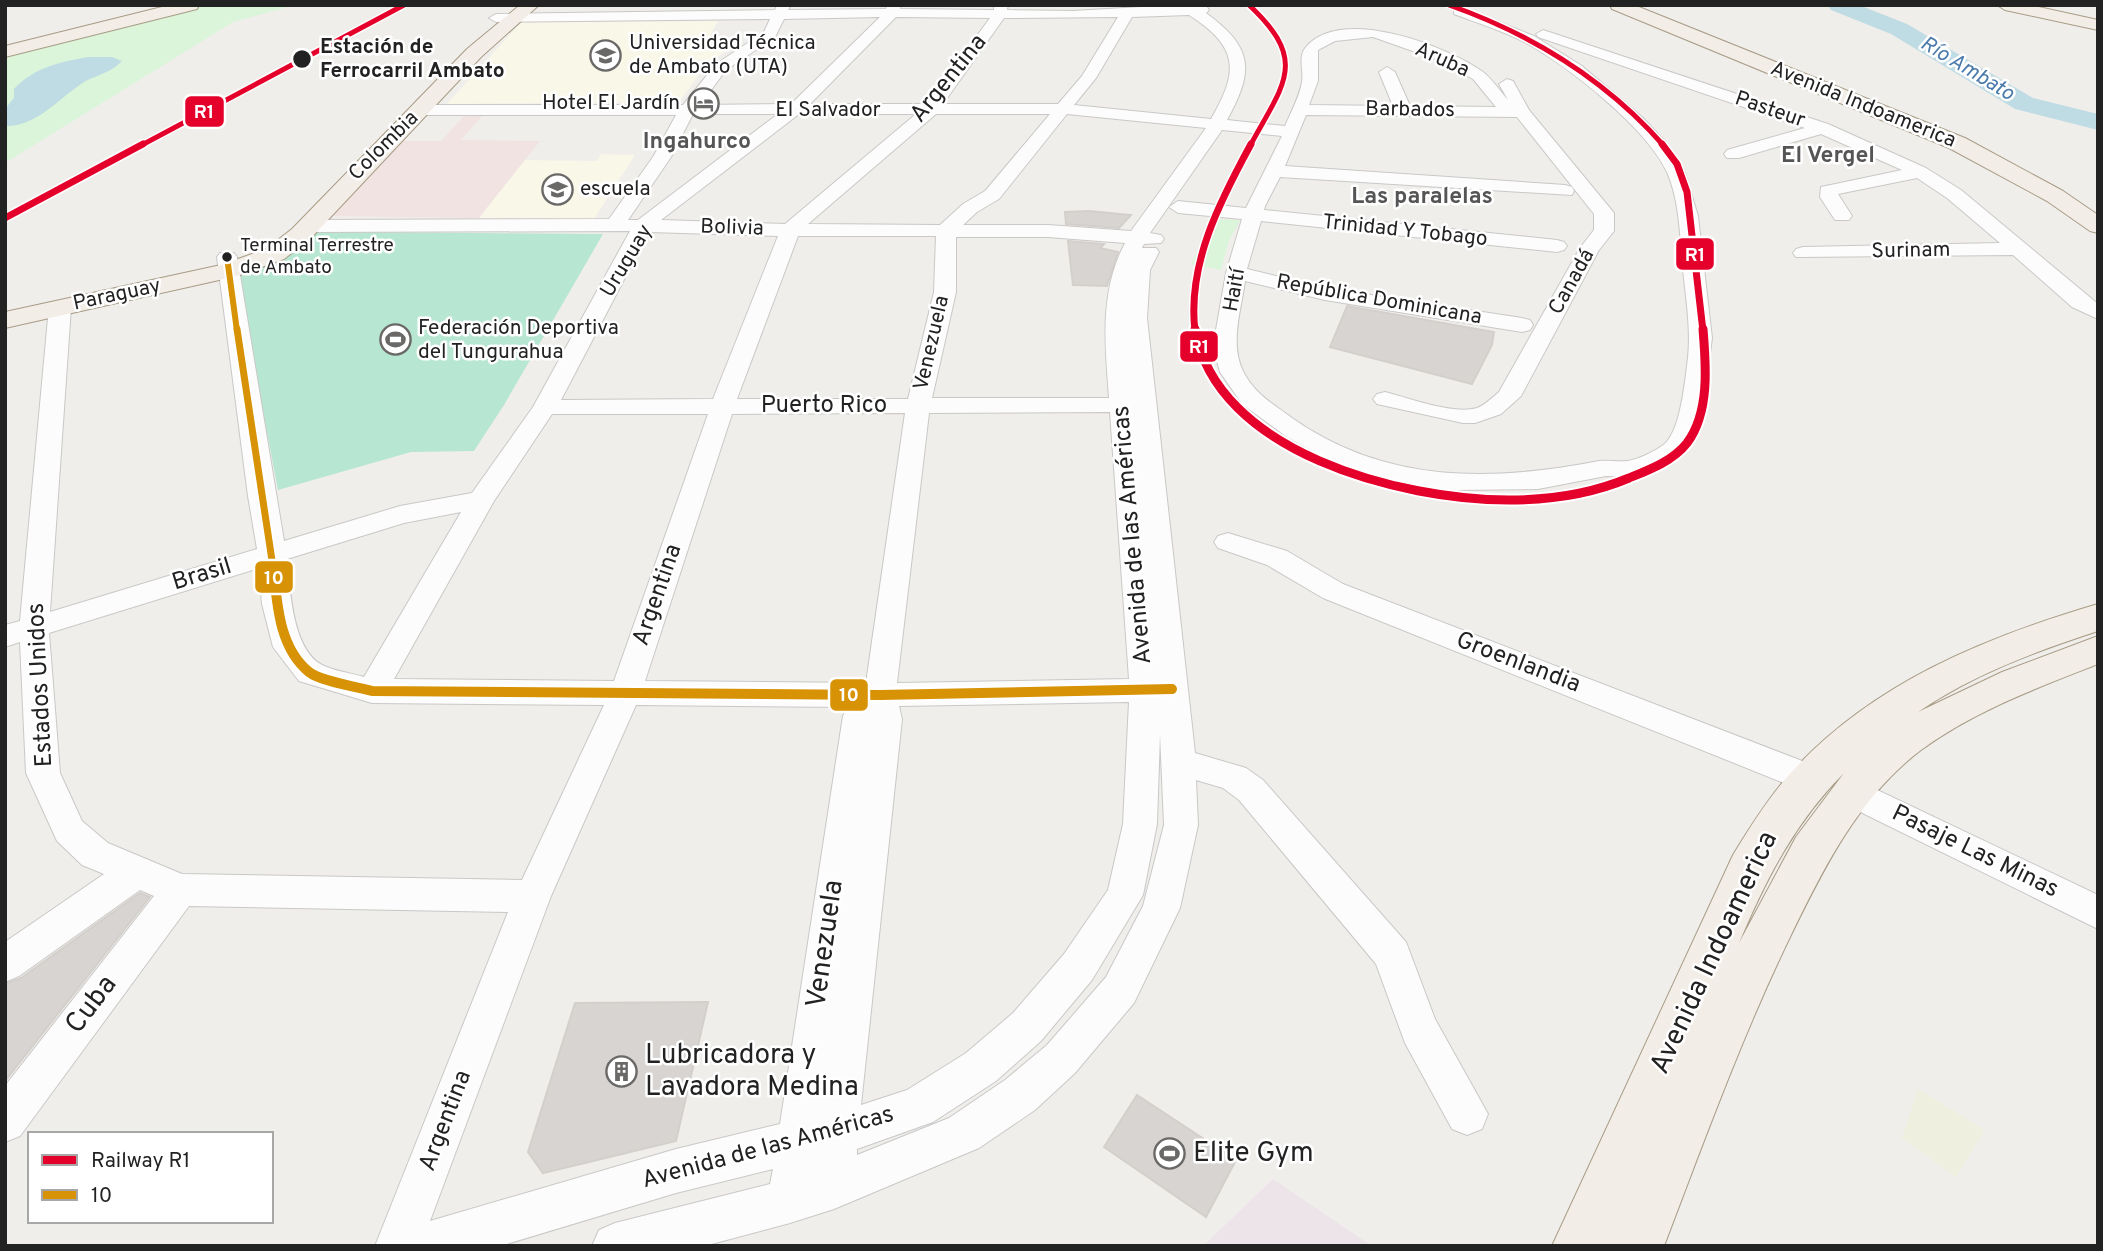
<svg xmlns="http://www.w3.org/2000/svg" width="2103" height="1251" viewBox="0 0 2103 1251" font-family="Overpass,sans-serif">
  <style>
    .commercial { fill: #f1e3e1 }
    .industrial { fill: #ede4e9 }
    .education { fill: #f8f7e8 }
    .farmland { fill: #efefdf }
    .park { fill: #daf5da }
    .pitch { fill: #b7e6d2 }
    .water { fill: #bfdbe3 }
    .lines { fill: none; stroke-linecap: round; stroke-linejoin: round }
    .river { fill: #bfdbe3; fill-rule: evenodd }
    .building { fill: #d7d4d2; stroke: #d3d0cc; stroke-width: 2 }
    .minor-casing { stroke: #c9c8c7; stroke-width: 2 }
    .major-casing { stroke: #a79c86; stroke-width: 2 }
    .minor { fill: #fdfcfc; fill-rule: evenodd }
    .major { fill: #f3ede7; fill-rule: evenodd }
    .bus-1-far2-casing { stroke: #fff; stroke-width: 10 }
    .bus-1-far1-casing { stroke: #fff; stroke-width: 11 }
    .bus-1-casing { stroke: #fff; stroke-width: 15 }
    .bus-1-far2 { stroke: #d79205; stroke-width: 6 }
    .bus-1-far1 { stroke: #d79205; stroke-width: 7 }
    .bus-1 { stroke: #d79205; stroke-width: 10 }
    .rail-1-far2-casing { stroke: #fff; stroke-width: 8 }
    .rail-1-far1-casing { stroke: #fff; stroke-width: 10 }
    .rail-1-casing { stroke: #fff; stroke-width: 13 }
    .rail-1-far2 { stroke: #e4002b; stroke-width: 5 }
    .rail-1-far1 { stroke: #e4002b; stroke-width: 7 }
    .rail-1 { stroke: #e4002b; stroke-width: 9 }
    .stop-dot { fill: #222; stroke: #fff; stroke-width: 2.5 }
    .labels { text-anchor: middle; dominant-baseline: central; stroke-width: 5; stroke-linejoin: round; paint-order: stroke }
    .far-bus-label { font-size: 19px; fill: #222; stroke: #fff; text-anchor: start }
    .far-poi-label { font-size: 21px; fill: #222; stroke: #fff; text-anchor: start }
    .far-stop-label { font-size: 21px; font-weight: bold; fill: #222; stroke: #fff; text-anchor: start }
    .far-street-label { font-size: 21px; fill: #222; stroke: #fff }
    .far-water-label { font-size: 21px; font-style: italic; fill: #4a7aab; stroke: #fff }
    .far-quarter-label { font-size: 23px; font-weight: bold; fill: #555; stroke: #fff }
    .street-label { font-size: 24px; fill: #222; stroke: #fff }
    .near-street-label { font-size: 28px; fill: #222; stroke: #fff }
    .near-poi-label { font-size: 28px; fill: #222; stroke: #fff; text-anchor: start }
    .line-badge { stroke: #fff; stroke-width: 2.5 }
    .badge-label { font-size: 19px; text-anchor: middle; font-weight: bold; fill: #fff }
  </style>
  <rect width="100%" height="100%" fill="#f0eeeb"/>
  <path class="commercial" d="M464,116H482L461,140L540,141L479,218L324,216L400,141H441Z"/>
  <path class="industrial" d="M1273,1179L1372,1246H1203Z"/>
  <g class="education">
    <path d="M718,21L706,43L736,44L705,66L679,102L447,104L521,22Z"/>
    <path d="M601,154L635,155L594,219L479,218L525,160L597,161Z"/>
  </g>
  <path class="farmland" d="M1918,1089L1985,1130L1956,1177L1902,1138Z"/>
  <g class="park">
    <path d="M200,5H295L233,22L5,163V56Z"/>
    <path d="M1216,219L1240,220L1229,241L1221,270L1191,264Z"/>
  </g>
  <path class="pitch" d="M313,232L603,234L504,405L474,451L411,452L278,490L237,275Z"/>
  <path class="water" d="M88,57H112L122,61C112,72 97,75 84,82C60,97 37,127 5,126V109L14,98V89C35,67 60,62 88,57Z"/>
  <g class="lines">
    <path class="river" d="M1828,5H1859L1907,24L2033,98L2098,114V130L2015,109L1891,34L1831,10Z"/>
  </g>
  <g class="building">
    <path d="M1089,211L1131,215L1119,228L1066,224L1065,212Z"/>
    <path d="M1068,241L1104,244L1100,248L1118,252L1107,286L1073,285Z"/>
    <path d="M1347,306L1494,332L1492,345L1472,384L1330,347Z"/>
    <path d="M140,893L150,897L5,1081V984L21,978Z"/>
    <path d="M708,1002L676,1141L543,1173L528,1152L575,1003Z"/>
    <path d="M1137,1095L1236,1160L1206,1217L1104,1147Z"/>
  </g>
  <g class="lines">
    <defs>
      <g id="minor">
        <path d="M777,5H791L788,10L886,9L887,5H901L900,9L994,10V5H1008L1007,10L1073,11L1175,5L1207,7L1209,10L1206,13C1254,48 1254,71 1227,120L1285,126C1291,112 1299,98 1302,82C1304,70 1297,56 1307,46C1342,6 1447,46 1483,72C1492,79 1500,91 1508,100L1499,84L1507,79L1513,81L1529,110L1614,213V231L1599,250L1521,396L1501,414L1475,423H1463L1377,404L1373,399L1377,394L1385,392C1409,398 1453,415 1477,408C1485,405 1493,397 1499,392L1580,248L1594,230V214L1517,117L1306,115L1285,166L1565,185L1572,187L1574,191L1572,195L1280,177L1265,206L1264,210L1557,240L1564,242L1567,246L1564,250L1557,252L1261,221L1247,269L1325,288L1522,318L1530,320L1533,325L1530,330L1522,332L1325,300L1245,281C1241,311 1229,345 1244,373C1255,394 1273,404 1292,418C1386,484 1491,482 1599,461C1608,460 1617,462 1627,461C1637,460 1653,452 1662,446C1681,434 1685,379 1688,358C1691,328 1686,299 1683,270C1680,238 1680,202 1667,172C1646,127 1569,67 1526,43C1504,31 1477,23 1454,14V8H1464L1534,36L1582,66L1643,118L1666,143L1685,173L1698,216L1712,338L1701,421L1683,455L1633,477L1606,476L1538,489L1452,490L1398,483L1326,458L1287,437L1242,404L1220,372L1213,347L1226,273L1242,219L1178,213L1169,207L1178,201L1246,208L1282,136L1222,130L1150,233L1161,235L1164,239L1161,243L1144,244L1142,248H1156L1159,252L1150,270L1147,318L1195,753L1246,768L1263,780L1406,942L1435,1019L1488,1114L1482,1129L1467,1135L1452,1129L1405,1043L1376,964L1239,800L1223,788L1196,780L1198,825L1180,908L1134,1003L1075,1073L1035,1110L979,1148L834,1209L790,1223L704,1246H592L599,1230L615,1223L770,1184L773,1169L676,1193L500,1246H375L508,912L189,906L20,1136L5,1142V1086L154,896L140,890L19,976L5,982V942L104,874L82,865L57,841L26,773L20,642L5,647V625L20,621L49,307L52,302H68L71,307L50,612L257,549L248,496L217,257L220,253H234L237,257L284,541L400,506L472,493L533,407L630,231L307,232L297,226L307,220L609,219L653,157L676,115H420L412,110L420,105H683L716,64L764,32L770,19L496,22L489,18L496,14L775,10ZM1189,15C1239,47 1239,71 1211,119L1074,105L1096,78L1132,17ZM880,17L791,104L700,105L726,70L775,37L784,19ZM896,17L990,18L927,104H810ZM1118,17L1082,76L1058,104H943L1004,18ZM1373,37L1441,61L1473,79L1496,107L1410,106L1395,72L1387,67L1379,72L1393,106L1309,105L1318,81V50L1335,41ZM693,114H778L638,220H628L671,157ZM799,114H916L785,224L661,220ZM936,114H1050L985,191L963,204L940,225L808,224ZM1067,114L1206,128L1131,231L1048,225H963L977,212L999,199ZM649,232L778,236L713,399L561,400ZM798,236H936L934,292L908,399H737ZM956,237H1048L1125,243C1099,292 1105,344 1109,398H932L956,292ZM1110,412L1129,679L897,683L929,413ZM905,413L866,683L645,681L732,414ZM552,414H708L614,681L394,679L494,501ZM461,512L364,677C351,673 334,671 322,665C292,649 290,589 287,559L404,523ZM259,568L262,604L273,647L299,681L372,703L604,705L522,880L182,874L108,843L82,821L60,773L49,633ZM1129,702L1123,824L1108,890L1064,954L1013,1013L966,1053L907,1090L861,1105L902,719L899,706ZM636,705L848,707L843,716L780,1124L676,1149L430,1221L551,896ZM1160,734L1164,825L1143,906L1106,977L1047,1045L1005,1080L949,1118L857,1155V1149L933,1122L996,1081L1041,1041L1092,980L1143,895L1157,824Z"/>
        <path d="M1543,30L1828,124L1926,168L1961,190L2098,304V319L2072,307L2013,255L1796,257L1793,253L1796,249L1803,247L2000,243L1947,198L1917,178L1838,194L1852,216L1849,220H1835L1820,197L1821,187L1902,170L1821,134L1739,158H1727L1724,154L1727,150L1805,128L1538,37L1536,34Z"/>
        <path d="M1228,533L1287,551L1343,584L1823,769L1828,779L1823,789L1811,793L1799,789L1323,598L1267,565L1218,548L1214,542L1218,536Z"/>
        <path d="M1852,778L2098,895V929L1840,802L1835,792L1840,782Z"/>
      </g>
      <g id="major">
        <path d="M170,5H199L197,9L5,57V46Z"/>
        <path d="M520,5H539L481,57L310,239L284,259L237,276L5,328V312L221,265L266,249L292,229L467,49Z"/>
        <path d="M1610,5H1634L1965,138L2063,191L2098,215V233L2090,231L2047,201L1949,148L1612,9Z"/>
        <path d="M1997,5H2030L2098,20V30L2005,10Z"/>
        <path d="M2098,604V631C2034,652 1974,674 1918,712L2002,672L2098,636V664C2037,688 1974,711 1921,750C1859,797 1824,867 1791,935C1742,1036 1704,1141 1664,1246H1552L1733,855C1750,827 1767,800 1788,776C1870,684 1983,638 2098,604ZM1844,773L1796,837L1739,943C1766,879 1795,822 1844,773Z"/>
      </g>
    </defs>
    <use href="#minor" class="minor-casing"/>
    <use href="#major" class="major-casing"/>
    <use href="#minor" class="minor"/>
    <use href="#major" class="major"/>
    <defs>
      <path id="bus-1-far2" d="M227,257L237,331"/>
      <path id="bus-1-far1" d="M237,329L273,567"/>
      <path id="bus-1" d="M273,565C277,601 278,647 309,672C320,681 357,687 372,691L880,695L1172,689"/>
    </defs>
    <use href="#bus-1-far2" class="bus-1-far2-casing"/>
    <use href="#bus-1-far1" class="bus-1-far1-casing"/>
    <use href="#bus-1" class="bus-1-casing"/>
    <use href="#bus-1-far2" class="bus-1-far2"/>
    <use href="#bus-1-far1" class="bus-1-far1"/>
    <use href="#bus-1" class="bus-1"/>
    <defs>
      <g id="rail-1-far2">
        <path d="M1249,5C1310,62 1283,84 1250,146"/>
        <path d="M1449,5C1531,34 1606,80 1664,146"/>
        <path d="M140,146L404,5"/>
      </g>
      <g id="rail-1-far1">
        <path d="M1662,144L1677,164L1687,192L1703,331"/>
        <path d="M5,218L143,144"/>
        <path d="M1195,331C1187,264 1220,201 1251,144"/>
      </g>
      <path id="rail-1" d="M1195,329C1216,453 1402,500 1509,500C1550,500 1591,494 1629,478C1649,470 1673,461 1687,443C1710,412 1706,365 1703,329"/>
    </defs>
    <use href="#rail-1-far2" class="rail-1-far2-casing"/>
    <use href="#rail-1-far1" class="rail-1-far1-casing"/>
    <use href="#rail-1" class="rail-1-casing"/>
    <use href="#rail-1-far2" class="rail-1-far2"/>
    <use href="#rail-1-far1" class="rail-1-far1"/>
    <use href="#rail-1" class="rail-1"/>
  </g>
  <defs>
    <symbol id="university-ring" viewBox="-11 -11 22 22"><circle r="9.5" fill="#fff" stroke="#6a6968" stroke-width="1.5"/><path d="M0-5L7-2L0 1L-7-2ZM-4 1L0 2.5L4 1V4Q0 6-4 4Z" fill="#6a6968"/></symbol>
    <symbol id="hotel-ring" viewBox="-11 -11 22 22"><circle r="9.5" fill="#fff" stroke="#6a6968" stroke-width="1.5"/><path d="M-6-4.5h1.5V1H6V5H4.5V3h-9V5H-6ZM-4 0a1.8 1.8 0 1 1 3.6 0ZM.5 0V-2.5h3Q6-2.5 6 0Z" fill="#6a6968"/></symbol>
    <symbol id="school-ring" viewBox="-11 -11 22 22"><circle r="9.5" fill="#fff" stroke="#6a6968" stroke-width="1.5"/><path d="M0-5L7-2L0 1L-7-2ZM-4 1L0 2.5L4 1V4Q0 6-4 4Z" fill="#6a6968"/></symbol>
    <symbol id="stadium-ring" viewBox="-11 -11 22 22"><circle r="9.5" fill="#fff" stroke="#6a6968" stroke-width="1.5"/><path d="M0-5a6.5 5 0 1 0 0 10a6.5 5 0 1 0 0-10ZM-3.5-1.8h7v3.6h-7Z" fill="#6a6968"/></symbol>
    <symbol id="building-ring" viewBox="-11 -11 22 22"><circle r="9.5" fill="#fff" stroke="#6a6968" stroke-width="1.5"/><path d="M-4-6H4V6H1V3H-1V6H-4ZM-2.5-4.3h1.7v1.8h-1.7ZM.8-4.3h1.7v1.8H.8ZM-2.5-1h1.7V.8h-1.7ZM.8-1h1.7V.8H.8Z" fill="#6a6968"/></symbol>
  </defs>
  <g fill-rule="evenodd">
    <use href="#university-ring" x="588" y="38" width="35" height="35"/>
    <use href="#hotel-ring" x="686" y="86" width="35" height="35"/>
    <use href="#school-ring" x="540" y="172" width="35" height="35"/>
    <use href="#stadium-ring" x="378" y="322" width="35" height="35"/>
    <use href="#building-ring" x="604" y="1054" width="35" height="35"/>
    <use href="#stadium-ring" x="1152" y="1136" width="35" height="35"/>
  </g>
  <g class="stop-dot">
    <circle cx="302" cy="59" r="10"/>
    <circle cx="227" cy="257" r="6"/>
  </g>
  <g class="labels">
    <g class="far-bus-label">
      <text x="240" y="246">Terminal Terrestre<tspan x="240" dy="22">de Ambato</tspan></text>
    </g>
    <g class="far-poi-label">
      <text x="629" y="43">Universidad Técnica<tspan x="629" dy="24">de Ambato (UTA)</tspan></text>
      <text x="680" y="103" text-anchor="end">Hotel El Jardín</text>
      <text x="580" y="189">escuela</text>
      <text x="418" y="328">Federación Deportiva<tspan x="418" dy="24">del Tungurahua</tspan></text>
    </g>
    <g class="far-stop-label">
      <text x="320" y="47">Estación de<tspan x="320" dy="24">Ferrocarril Ambato</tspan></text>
    </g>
    <g class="far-street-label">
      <text transform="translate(1442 60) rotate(24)">Aruba</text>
      <text transform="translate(1863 105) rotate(22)">Avenida Indoamerica</text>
      <text x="828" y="110">El Salvador</text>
      <text transform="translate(1410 110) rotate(1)">Barbados</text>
      <text transform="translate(1770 110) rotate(19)">Pasteur</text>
      <text transform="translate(384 146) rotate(-45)">Colombia</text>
      <text transform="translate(732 228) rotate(2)">Bolivia</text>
      <text transform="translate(1405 231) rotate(6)">Trinidad Y Tobago</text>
      <text transform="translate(1911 251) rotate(-1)">Surinam</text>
      <text transform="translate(627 261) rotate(-59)">Uruguay</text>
      <text transform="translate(1572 282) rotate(-61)">Canadá</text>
      <text transform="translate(1235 290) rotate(-80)">Haití</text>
      <text transform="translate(117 295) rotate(-12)">Paraguay</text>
      <text transform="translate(1379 300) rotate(10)">República Dominicana</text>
      <text transform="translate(932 343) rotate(-77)">Venezuela</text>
    </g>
    <g class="far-water-label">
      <text transform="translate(1967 69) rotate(31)">Río Ambato</text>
    </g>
    <g class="far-quarter-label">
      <text x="697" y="142">Ingahurco</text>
      <text x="1828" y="156">El Vergel</text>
      <text x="1422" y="197">Las paralelas</text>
    </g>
    <g class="street-label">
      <text transform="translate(949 79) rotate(-51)">Argentina</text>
      <text x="824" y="406">Puerto Rico</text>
      <text transform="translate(1133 535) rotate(-95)">Avenida de las Américas</text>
      <text transform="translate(202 575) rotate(-17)">Brasil</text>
      <text transform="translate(658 595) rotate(-71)">Argentina</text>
      <text transform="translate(1518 663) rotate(21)">Groenlandia</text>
      <text transform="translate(41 685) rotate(-93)">Estados Unidos</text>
      <text transform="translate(1975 852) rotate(26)">Pasaje Las Minas</text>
      <text transform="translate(446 1121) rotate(-69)">Argentina</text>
      <text transform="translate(768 1148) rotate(-15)">Avenida de las Américas</text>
    </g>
    <g class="near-street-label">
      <text transform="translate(826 944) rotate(-82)">Venezuela</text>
      <text transform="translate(1715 953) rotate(-65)">Avenida Indoamerica</text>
      <text transform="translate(92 1005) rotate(-53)">Cuba</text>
    </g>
    <g class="near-poi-label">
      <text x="645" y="1056">Lubricadora y<tspan x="645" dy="32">Lavadora Medina</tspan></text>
      <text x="1193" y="1154">Elite Gym</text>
    </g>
  </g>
  <g class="line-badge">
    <rect x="184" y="95" width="41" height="33" rx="7" fill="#e4002b"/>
    <rect x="1675" y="237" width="40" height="34" rx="7" fill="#e4002b"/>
    <rect x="1179" y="330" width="40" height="33" rx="7" fill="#e4002b"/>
    <rect x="254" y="560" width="40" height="34" rx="7" fill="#d79205"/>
    <rect x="829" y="678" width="40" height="34" rx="7" fill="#d79205"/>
  </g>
  <g class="badge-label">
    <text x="204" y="118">R1</text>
    <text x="1695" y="261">R1</text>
    <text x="1199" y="353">R1</text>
    <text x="274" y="584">10</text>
    <text x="849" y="701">10</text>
  </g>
  <rect width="2103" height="1251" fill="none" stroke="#222222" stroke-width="14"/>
  <rect x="28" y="1132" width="245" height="91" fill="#ffffff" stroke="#a7a7a7" stroke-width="2"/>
  <rect x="42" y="1155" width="35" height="10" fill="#e4002b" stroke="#a7a7a7" stroke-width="2"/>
  <text x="91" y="1167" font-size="21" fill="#222222">Railway R1</text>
  <rect x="42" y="1190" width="35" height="10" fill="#d79205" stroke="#a7a7a7" stroke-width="2"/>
  <text x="91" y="1202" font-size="21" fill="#222222">10</text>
</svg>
